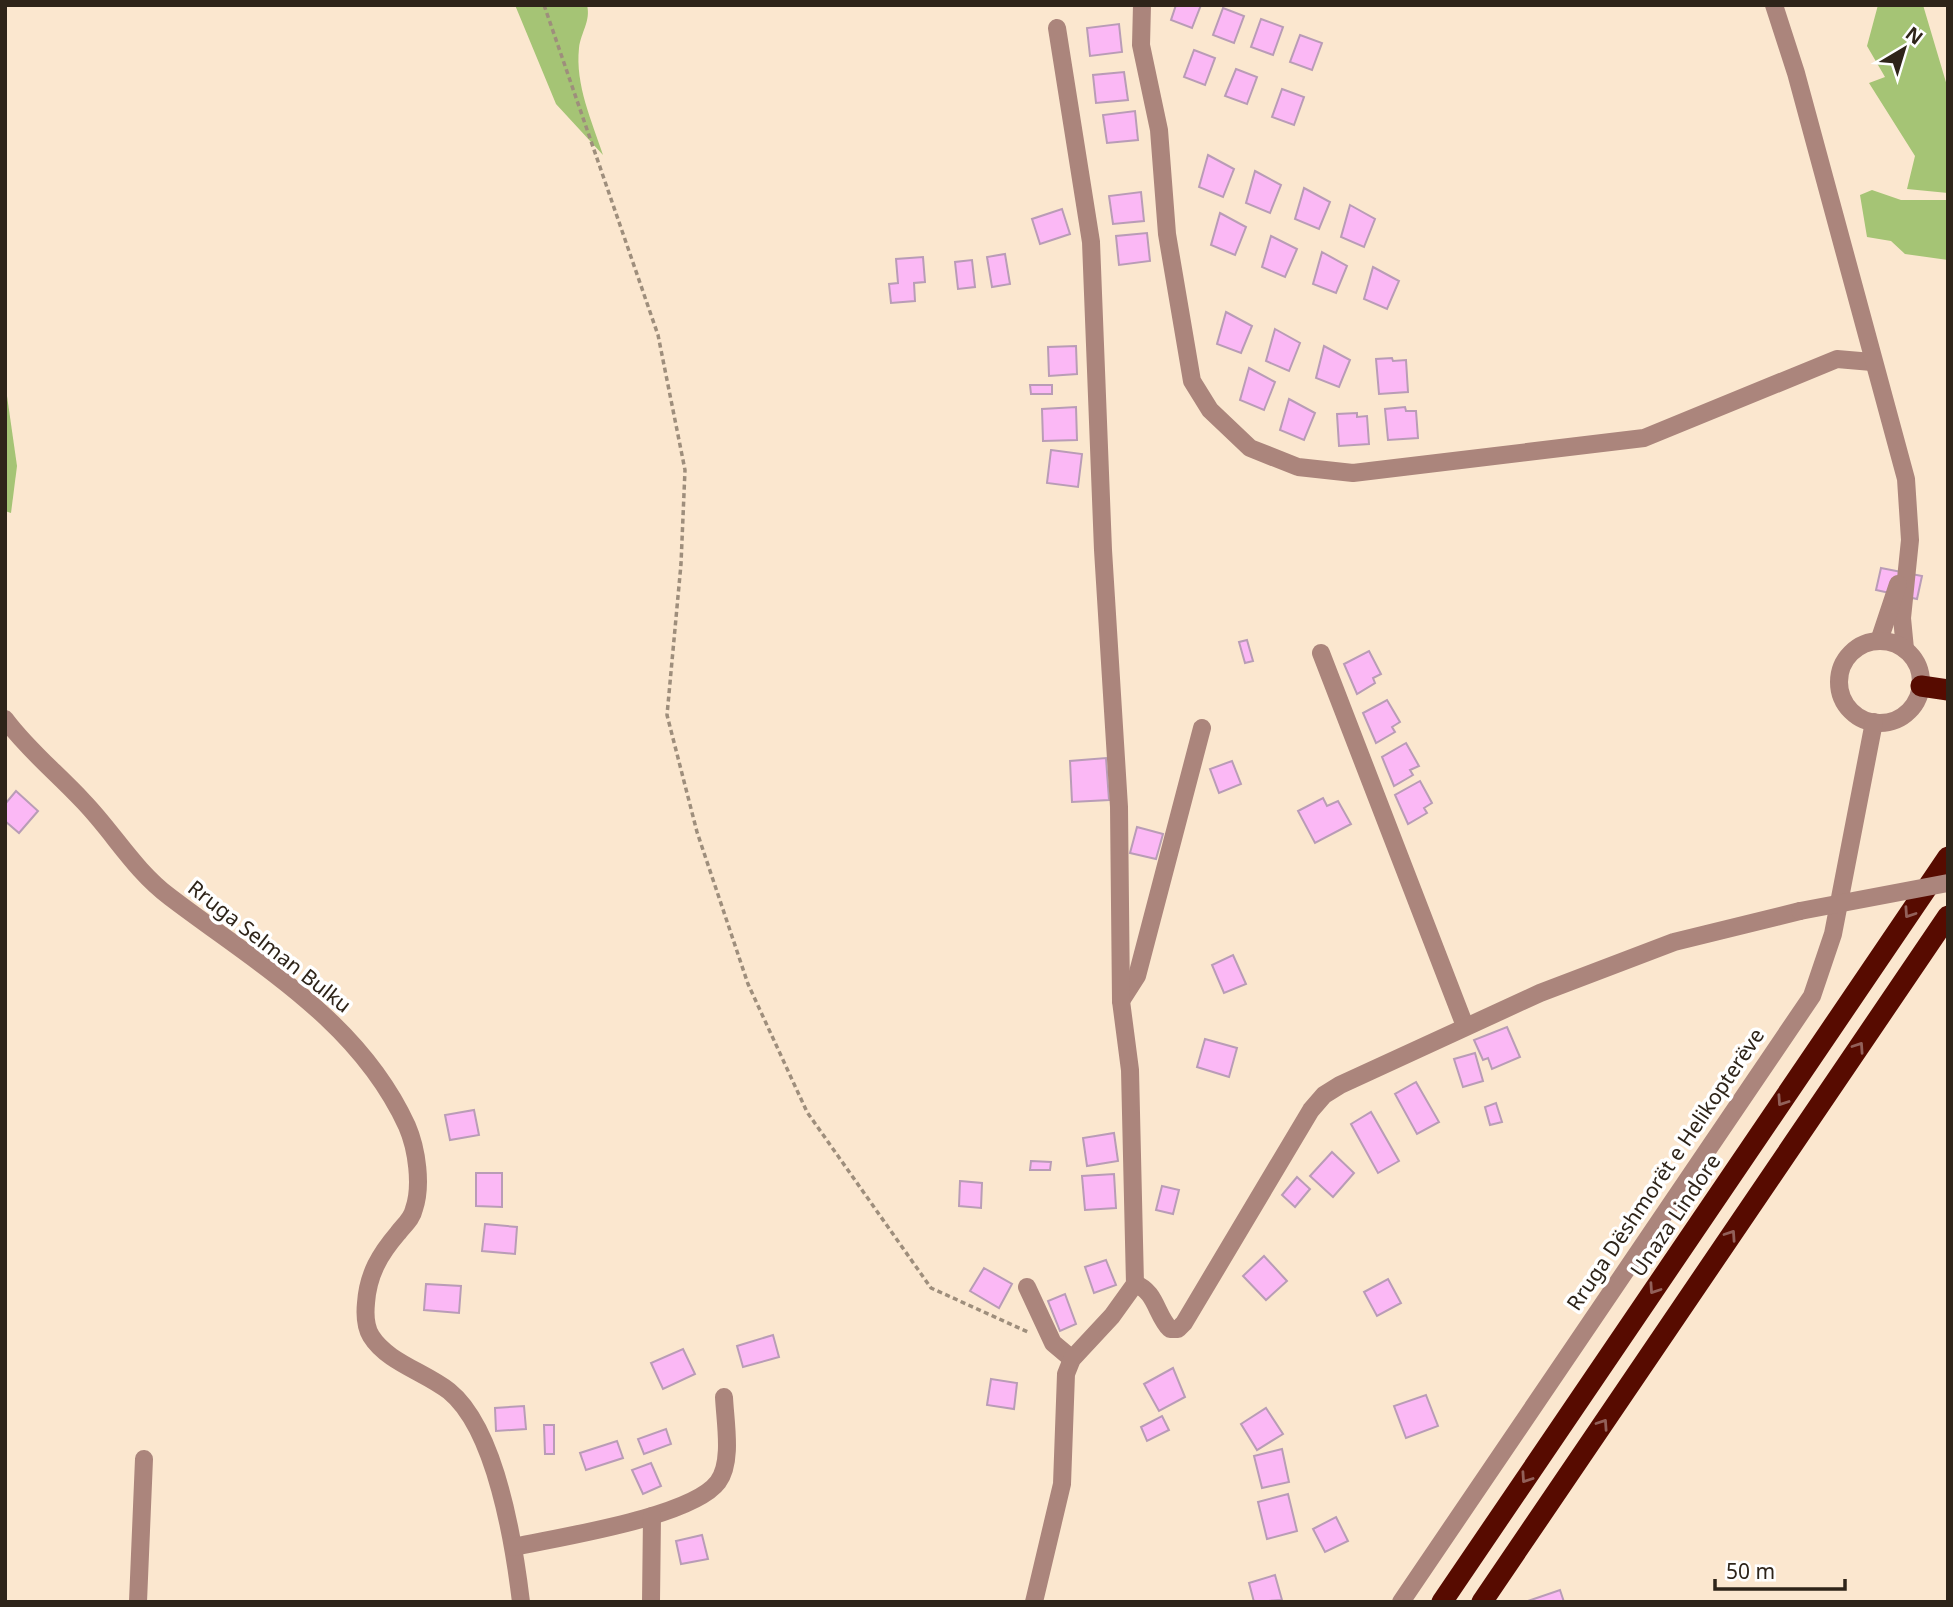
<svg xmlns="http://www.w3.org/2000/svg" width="1953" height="1607" viewBox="0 0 1953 1607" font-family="'Noto Sans',sans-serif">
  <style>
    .forest { fill: #a5c475 }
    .building { fill: #fbb8f5; stroke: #b99cb6; stroke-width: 2 }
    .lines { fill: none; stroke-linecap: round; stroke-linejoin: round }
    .path { stroke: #9e8e7c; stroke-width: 3.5; stroke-dasharray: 5 3.5; stroke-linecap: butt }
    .minor { stroke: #ab857c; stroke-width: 18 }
    .highway { stroke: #570b00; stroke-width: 21 }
    .minor-bridge { stroke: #ab857c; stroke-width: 18 }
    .oneway { stroke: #926059 }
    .labels { text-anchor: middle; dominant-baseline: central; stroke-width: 7; stroke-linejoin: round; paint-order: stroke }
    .street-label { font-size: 21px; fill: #2e2419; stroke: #fff }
  </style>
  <rect width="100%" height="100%" fill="#fbe7cf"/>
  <g class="forest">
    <path d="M515,5H587C591,21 581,32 579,48C575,85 592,121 603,155L556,104Z"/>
    <path d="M1878,5H1923L1948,89V193L1907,189L1915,156L1869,83L1885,77L1867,46Z"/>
    <path d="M1872,190L1901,200H1948V260L1905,254L1891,241L1867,237L1860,195Z"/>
    <path d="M5,382L17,466L11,513L5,511Z"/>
  </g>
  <g class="building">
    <path d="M1176,5H1201L1192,28L1171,20Z"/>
    <path d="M1223,8L1244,16L1234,43L1213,35Z"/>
    <path d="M1261,19L1283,27L1273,55L1251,47Z"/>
    <path d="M1119,24L1122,52L1090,56L1087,28Z"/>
    <path d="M1300,35L1322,43L1312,70L1290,62Z"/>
    <path d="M1194,50L1215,58L1205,85L1184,77Z"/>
    <path d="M1236,69L1257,77L1247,104L1225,96Z"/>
    <path d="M1124,72L1128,100L1096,103L1093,75Z"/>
    <path d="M1282,89L1304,97L1294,125L1272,117Z"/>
    <path d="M1135,111L1138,140L1107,143L1103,115Z"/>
    <path d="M1208,155L1234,169L1223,197L1199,187Z"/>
    <path d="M1255,171L1281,185L1270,213L1246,203Z"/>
    <path d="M1304,188L1330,202L1319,229L1295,219Z"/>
    <path d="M1141,192L1144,221L1113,224L1109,196Z"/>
    <path d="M1350,205L1375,219L1364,247L1341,237Z"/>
    <path d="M1062,209L1070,234L1040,244L1032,219Z"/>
    <path d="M1220,213L1246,227L1235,255L1211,245Z"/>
    <path d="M1147,233L1150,261L1119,265L1116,236Z"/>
    <path d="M1271,236L1297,249L1285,277L1262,267Z"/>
    <path d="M1322,252L1347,266L1336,293L1313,284Z"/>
    <path d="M1005,254L1010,284L992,287L987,257Z"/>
    <path d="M923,257L925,282L914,283L915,301L891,303L889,284L898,283L896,259Z"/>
    <path d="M972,260L975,287L958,289L955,262Z"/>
    <path d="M1373,267L1399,281L1387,309L1364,299Z"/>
    <path d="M1226,312L1252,326L1241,353L1217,344Z"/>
    <path d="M1275,329L1300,343L1289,371L1266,361Z"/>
    <path d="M1076,346L1077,374L1049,376L1048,347Z"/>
    <path d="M1324,346L1350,360L1339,387L1316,378Z"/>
    <path d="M1392,358L1393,361L1406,360L1408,392L1379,394L1376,359Z"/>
    <path d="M1249,368L1275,382L1264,410L1240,400Z"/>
    <path d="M1030,385H1052V394H1031Z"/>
    <path d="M1289,399L1315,413L1304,440L1280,430Z"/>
    <path d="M1076,407L1077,440L1043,441L1042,409Z"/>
    <path d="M1405,407L1406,411H1416L1418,438L1388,440L1385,409Z"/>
    <path d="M1357,413V417L1367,416L1369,444L1339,446L1337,414Z"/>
    <path d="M1051,450L1082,454L1078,487L1047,483Z"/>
    <path d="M1881,568L1922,576L1917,599L1876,590Z"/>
    <path d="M1247,640L1253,661L1245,663L1239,642Z"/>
    <path d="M1369,651L1381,674L1373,678L1375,683L1357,694L1344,664Z"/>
    <path d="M1387,700L1400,722L1392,727L1395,732L1376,743L1363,713Z"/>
    <path d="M1406,743L1419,766L1410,770L1413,775L1394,786L1382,757Z"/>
    <path d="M1106,758L1109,800L1072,802L1070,761Z"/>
    <path d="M1232,761L1241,784L1219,793L1210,769Z"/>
    <path d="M1420,781L1432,803L1424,808L1427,813L1408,824L1395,795Z"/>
    <path d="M16,791L38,811L19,833L5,821V804Z"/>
    <path d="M1323,798L1327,806L1338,801L1351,824L1315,843L1298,811Z"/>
    <path d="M1137,827L1163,834L1156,859L1130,853Z"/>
    <path d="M1233,955L1246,984L1224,993L1212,965Z"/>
    <path d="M1507,1027L1520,1057L1492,1069L1488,1058L1483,1060L1474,1040Z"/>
    <path d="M1205,1039L1237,1048L1229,1077L1197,1067Z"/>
    <path d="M1475,1053L1483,1081L1463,1087L1454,1059Z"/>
    <path d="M1416,1082L1439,1122L1417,1134L1395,1094Z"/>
    <path d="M1496,1103L1502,1122L1490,1125L1485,1107Z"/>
    <path d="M474,1110L479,1135L450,1140L445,1115Z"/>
    <path d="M1371,1112L1399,1161L1378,1173L1351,1124Z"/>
    <path d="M1114,1133L1118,1161L1087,1166L1083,1138Z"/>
    <path d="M1332,1152L1354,1173L1333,1197L1310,1176Z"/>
    <path d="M1031,1161L1051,1162L1050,1170H1030Z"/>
    <path d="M476,1173H502V1207L476,1206Z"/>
    <path d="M1114,1174L1116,1208L1085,1210L1082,1176Z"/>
    <path d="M1297,1177L1310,1189L1295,1207L1282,1195Z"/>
    <path d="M960,1181L982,1183L981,1208L959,1206Z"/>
    <path d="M1162,1186L1179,1190L1173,1214L1156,1210Z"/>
    <path d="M485,1224L517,1227L515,1254L482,1251Z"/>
    <path d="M1264,1256L1287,1281L1266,1300L1243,1276Z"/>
    <path d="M1106,1260L1116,1285L1094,1293L1085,1267Z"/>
    <path d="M984,1268L1012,1284L999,1308L970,1291Z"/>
    <path d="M1388,1279L1401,1303L1377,1316L1364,1292Z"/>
    <path d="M426,1284L461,1286L459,1313L424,1310Z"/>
    <path d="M1065,1294L1076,1324L1060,1331L1048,1301Z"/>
    <path d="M773,1335L779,1357L743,1367L737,1346Z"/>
    <path d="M683,1349L695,1374L663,1389L651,1363Z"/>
    <path d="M1173,1368L1185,1397L1159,1411L1144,1384Z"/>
    <path d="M991,1379L1017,1383L1014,1409L987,1405Z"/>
    <path d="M1426,1395L1438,1426L1406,1438L1394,1406Z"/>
    <path d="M524,1406L526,1429L496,1431L495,1408Z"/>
    <path d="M1266,1408L1283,1434L1257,1450L1241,1424Z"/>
    <path d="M1162,1416L1169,1430L1147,1441L1141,1427Z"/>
    <path d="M544,1425H554V1454H545Z"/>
    <path d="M666,1429L671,1444L644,1454L638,1439Z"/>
    <path d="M617,1441L623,1458L586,1470L580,1453Z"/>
    <path d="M1282,1449L1289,1482L1262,1488L1254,1456Z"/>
    <path d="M651,1463L661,1486L643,1494L632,1470Z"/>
    <path d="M1288,1494L1297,1531L1267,1539L1258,1502Z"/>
    <path d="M1336,1517L1348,1541L1325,1552L1313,1529Z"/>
    <path d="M702,1535L708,1559L681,1564L676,1541Z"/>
    <path d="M1275,1575L1282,1600L1254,1602L1249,1583Z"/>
    <path d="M1560,1590L1564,1602H1525Z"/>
  </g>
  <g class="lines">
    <path class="path" d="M544,5L658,335L685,470L681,564L667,715L697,832L748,984L807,1112L931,1288L1028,1332"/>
    <g class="minor">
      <path d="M1142,5L1141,45L1159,130L1167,234L1192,381L1210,410L1250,448L1298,467L1353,473L1644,438L1837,359L1872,362"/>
      <path d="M1774,5L1796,73L1906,479L1910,540L1902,618L1905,649"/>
      <path d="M1879,641L1898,584"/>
      <circle cx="1880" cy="682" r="41"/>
      <path d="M1321,653L1465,1026"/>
      <path d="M5,719C28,750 57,773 83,801C114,833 134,870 170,897C258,964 359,1021 407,1126C417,1149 422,1186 414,1209C412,1219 404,1225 398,1233C380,1254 368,1274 366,1303C365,1313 365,1326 371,1336C387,1362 425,1372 449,1391C496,1429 514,1544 521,1602"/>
      <path d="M1121,1001L1137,976L1202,728"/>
      <path d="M1135,1284C1156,1291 1156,1315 1170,1329H1178L1184,1323L1311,1110L1324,1095L1340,1085L1540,993L1674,942L1800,911"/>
      <path d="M1027,1287L1053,1343L1072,1359"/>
      <path d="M514,1547C559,1537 692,1517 718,1482C733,1462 725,1421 724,1397"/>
      <path d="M138,1602L144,1459"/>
      <path d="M651,1602L652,1516"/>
      <path d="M1034,1602L1062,1484L1066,1374L1072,1359L1112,1316L1135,1284L1130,1070L1121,1001L1119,807L1103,550L1091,242L1057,28"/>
      <path d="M1401,1602L1812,996L1833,934L1874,722"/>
    </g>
    <g class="highway">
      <path d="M1921,686L1948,690"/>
      <path d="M1442,1602L1948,857"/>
      <path d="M1482,1602L1948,916"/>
    </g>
    <path class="minor-bridge" d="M1800,911L1948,883"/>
  </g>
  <defs><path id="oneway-chevron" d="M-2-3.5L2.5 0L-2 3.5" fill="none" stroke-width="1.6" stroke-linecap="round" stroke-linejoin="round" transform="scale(1.75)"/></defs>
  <g class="oneway">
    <use href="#oneway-chevron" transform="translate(1909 913) rotate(124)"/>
    <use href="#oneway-chevron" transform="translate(1859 1047) rotate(-56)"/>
    <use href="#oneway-chevron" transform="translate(1782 1101) rotate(124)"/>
    <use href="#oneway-chevron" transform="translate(1731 1235) rotate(-56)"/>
    <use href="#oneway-chevron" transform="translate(1654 1289) rotate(124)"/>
    <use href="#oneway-chevron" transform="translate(1603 1424) rotate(-56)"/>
    <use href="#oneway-chevron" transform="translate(1526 1478) rotate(124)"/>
  </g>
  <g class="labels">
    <g class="street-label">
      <text transform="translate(270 946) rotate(38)">Rruga Selman Bulku</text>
      <text transform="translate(1665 1169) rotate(-56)">Rruga Dëshmorët e Helikopterëve</text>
      <text transform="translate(1675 1215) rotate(-56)">Unaza Lindore</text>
    </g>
  </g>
  <rect width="1953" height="1607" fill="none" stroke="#2e2419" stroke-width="14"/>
  <g transform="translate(1904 49) rotate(38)" stroke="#ffffff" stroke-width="5" paint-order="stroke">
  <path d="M0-5L12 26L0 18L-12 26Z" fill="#2e2419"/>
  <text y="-10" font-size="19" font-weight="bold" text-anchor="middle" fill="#2e2419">N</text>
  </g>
  <path d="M1715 1579v10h130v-10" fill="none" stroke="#2e2419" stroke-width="3.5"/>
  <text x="1726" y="1579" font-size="21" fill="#2e2419" stroke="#ffffff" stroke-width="5" paint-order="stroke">50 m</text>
</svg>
